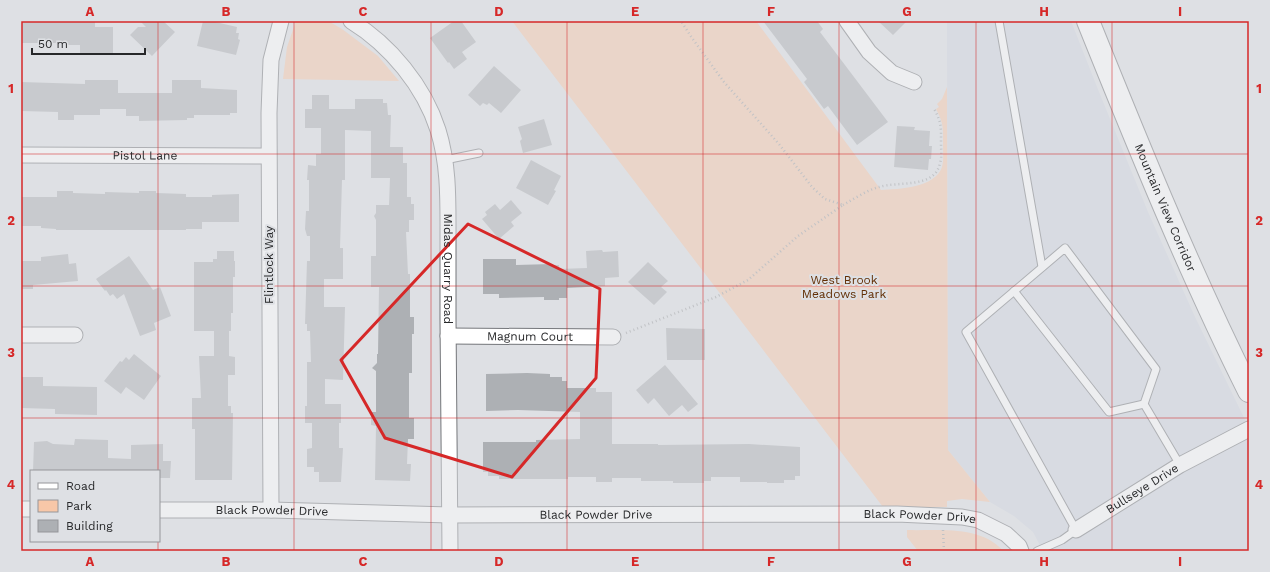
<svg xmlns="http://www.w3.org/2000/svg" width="1270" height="572" viewBox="0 0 1270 572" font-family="'Work Sans',sans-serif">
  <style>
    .built { fill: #d0d5e0 }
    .green { fill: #f8c7a8 }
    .building { fill: #adb0b4 }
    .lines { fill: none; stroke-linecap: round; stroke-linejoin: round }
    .lane-casing { stroke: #75777b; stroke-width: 9 }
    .street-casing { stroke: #75777b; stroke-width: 17 }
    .highway-casing { stroke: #75777b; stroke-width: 24 }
    .path { stroke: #9c9ea1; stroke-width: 2.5; stroke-dasharray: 1 3; stroke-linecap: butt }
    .lane { stroke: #fff; stroke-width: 7 }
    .street { stroke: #fff; stroke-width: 15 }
    .highway { stroke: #fff; stroke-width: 22 }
    .marked { fill: none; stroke: #d62828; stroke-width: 3; stroke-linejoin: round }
    .grid { fill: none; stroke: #d62828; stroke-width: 1; stroke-opacity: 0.55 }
    .labels { text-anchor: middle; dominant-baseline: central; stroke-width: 4; stroke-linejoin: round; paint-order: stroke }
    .street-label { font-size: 12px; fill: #27282a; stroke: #dee0e4 }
    .park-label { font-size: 12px; fill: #622f05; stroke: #dee0e4 }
    .neatline { fill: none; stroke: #d62828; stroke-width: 1.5 }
    .grid-label { font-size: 13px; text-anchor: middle; font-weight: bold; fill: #d62828 }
  </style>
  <rect width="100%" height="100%" fill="#dee0e4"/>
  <path class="built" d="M947,21H1071L1097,87L1148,212L1195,317L1249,428V551H1043L1033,532L1014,516L990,502L948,450Z"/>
  <g class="green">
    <path d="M296,21H328L342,29L378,56L399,81L283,79L287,47Z"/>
    <path d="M512,21H756L881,190C899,189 935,188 942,167C944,160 943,152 943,145C943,128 944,124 936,109L939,107L937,104L942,99L947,87L948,450L990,502L962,499L947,501V507H883Z"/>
    <path d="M907,530C938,531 981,525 1003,551H918L907,537Z"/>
  </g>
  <g class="building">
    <path d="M21,21H95V27H113V55H80V45H56V43H21Z"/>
    <path d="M140,21H163L175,32L152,56L130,35L138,27H146Z"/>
    <path d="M203,21H211L237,27L236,33H239L238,39L240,40L236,55L197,46Z"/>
    <path d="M454,21H461L476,42L462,52L467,59L454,69L449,62L448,63L430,38Z"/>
    <path d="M763,21H817L823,29L820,32L888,122L857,145L828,106L824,109L804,82L807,79Z"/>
    <path d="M878,21H907L893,35Z"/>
    <path d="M494,66L521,90L501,113L489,103L487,105L483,103L480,106L468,95Z"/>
    <path d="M85,80H118V93H172V80H201V88L237,90V113H230V115H194V118H187V120L139,121V116H126V109H100V115H74V120H58V112L21,111V82L85,84Z"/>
    <path d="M312,95H329V109H355V99H383V103H387L388,115H391L390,147H403V163H407V197H411V204H414V220H409V232H406L408,274H410V317H414V334H412V373H409V418H414V439H408L407,464H411L410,481L375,480L376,426L371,425V412H376V371L372,368L377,363V354H378L379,287H371V256H376V220L374,216L376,213V205H389L390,178H371V131L345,130V180H342L340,248H343V279H324V307H345L343,380L325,379V404H341V423H339V448H343L341,482H319V472H314V467H307V449L312,448V423H305V406H307V362H311L310,331H307V324H305L307,261H310V236H307L305,229L306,211H309V180H307L308,165L316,166V154H321V128H305V109H312Z"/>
    <path d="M544,119L552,145L523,153L520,141L522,139L518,127Z"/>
    <path d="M897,126L915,127L914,130L930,131L929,146H932L931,159H929L928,170L894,167Z"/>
    <path d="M531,160L561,176L554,190L556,191L548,205L516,188Z"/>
    <path d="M57,191H73V193L105,194V192L139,193V191H156V193L186,194V197H212V195L239,194V222H202V229H186V230H56V229L41,228V226H21V197H57Z"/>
    <path d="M511,200L522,213L511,222L514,226L499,239L482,219L487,215L485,212L495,204L500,210Z"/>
    <path d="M602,250L603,252L618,251L619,277L605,278V286L567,288V298H559V300H544V297L499,298V294H483V259H516V265L552,264L553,265H559V269L587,268L586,251Z"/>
    <path d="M217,251H234V261H235V277H233V313H231V331H229V356L235,357V375H228V406H231V413H233L232,480H195V429H192V398H201L199,356H214V331H194V262H213V259H217Z"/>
    <path d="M68,254L69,264L76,263L78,281L33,285V289H21V261H41V257Z"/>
    <path d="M129,256L153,290L160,287L171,316L154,323L156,330L140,336L124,294L117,299L113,294L110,296L106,290L105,291L96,279Z"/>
    <path d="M648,262L668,281L661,287L667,292L654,305L628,282Z"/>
    <path d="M666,328L705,329V360H667Z"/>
    <path d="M134,354L161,376L144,400L126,387L121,394L104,381L120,361L122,362L126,357L129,360Z"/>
    <path d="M665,365L698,404L688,412L682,405L669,416L654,398L648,404L636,390Z"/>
    <path d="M527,373L550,374V377H562V381H567V388H596V392H612V444H658V445L749,444L800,447V476H795V480H784V483H767V482H740V477H711V481H704V483H673V481H641V478H612V482H596V477H568V479H499V476H488V472H483V442H536V440L580,439V412L518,410L486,411V374Z"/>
    <path d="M21,377H43V386L97,387V415L55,414V409L21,408Z"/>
    <path d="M75,439L108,440V458L131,459V445L163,444V461H171L170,478H159V471H33L34,442L47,441L53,444L74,445Z"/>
  </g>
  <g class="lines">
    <defs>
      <g id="lane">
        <path d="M999,21L1042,267"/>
        <path d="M445,160L479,153"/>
        <path d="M1014,291L1109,412L1144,404"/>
        <path d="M1037,551L1062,540L1076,530L966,332L1065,248L1156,369L1144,404L1180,465"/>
      </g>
      <g id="street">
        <path id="s1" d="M351,21C390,45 424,86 438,130C449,165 448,201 448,237C448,264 448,292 448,319C448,396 450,474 450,551"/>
        <path d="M847,21L869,52L892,73L914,82"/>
        <path id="s2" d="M21,155L268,156"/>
        <path d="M21,335H75"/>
        <path id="s3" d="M448,336L613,337"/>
        <path d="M21,509H31"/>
        <path id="s4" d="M159,510H271L450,515L897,514L962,517L978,520L1006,534L1019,546L1021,551"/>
        <path d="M271,510L269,113L271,60L281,21"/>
        <path id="s5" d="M1076,530L1180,465L1249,429"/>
      </g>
      <g id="highway">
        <path id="s6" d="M1088,21C1138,145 1189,271 1249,391"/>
      </g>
    </defs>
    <use href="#lane" class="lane-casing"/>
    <use href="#street" class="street-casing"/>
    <use href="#highway" class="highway-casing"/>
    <g class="path">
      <path d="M843,205C854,199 867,190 879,187C898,181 935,189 940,163C942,157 941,150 941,144C941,129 942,122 934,109"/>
      <path d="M626,333L716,297L748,280L798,236L843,205L825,199L812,187L779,144L724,82L692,38L681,21"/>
      <path d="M943,530L944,551"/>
    </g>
    <use href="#lane" class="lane"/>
    <use href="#street" class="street"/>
    <use href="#highway" class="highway"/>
  </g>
  <path d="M0 0H1270V572H0ZM468,224L600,289L596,378L512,477L385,438L341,360Z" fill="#dee0e4" fill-opacity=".55" fill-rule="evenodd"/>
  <path class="marked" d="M468,224L600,289L596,378L512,477L385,438L341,360Z"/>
  <path class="grid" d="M158,21V471M294,21V551M431,21V551M567,21V551M703,21V551M839,21V551M976,21V551M1112,21V551M21,154H1249M21,286H1249M21,418H1249M158,541V551"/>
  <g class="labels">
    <g class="street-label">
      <text stroke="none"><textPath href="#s2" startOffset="124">Pistol Lane</textPath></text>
      <text stroke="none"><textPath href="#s6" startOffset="202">Mountain View Corridor</textPath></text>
      <text transform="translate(269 265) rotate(-90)">Flintlock Way</text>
      <text stroke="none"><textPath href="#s1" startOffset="282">Midas Quarry Road</textPath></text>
      <text stroke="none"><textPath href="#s3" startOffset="82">Magnum Court</textPath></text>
      <text stroke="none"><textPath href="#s5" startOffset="78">Bullseye Drive</textPath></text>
      <text stroke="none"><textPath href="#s4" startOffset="113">Black Powder Drive</textPath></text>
      <text stroke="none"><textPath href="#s4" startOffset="437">Black Powder Drive</textPath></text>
      <text stroke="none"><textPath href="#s4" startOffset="761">Black Powder Drive</textPath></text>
    </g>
    <g class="park-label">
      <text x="844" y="280">West Brook<tspan x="844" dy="14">Meadows Park</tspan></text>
    </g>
  </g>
  <rect width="1270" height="572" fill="none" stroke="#dee0e4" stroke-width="44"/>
  <rect x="30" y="470" width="130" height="72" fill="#dee0e4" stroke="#95969a"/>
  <rect x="38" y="483" width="20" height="6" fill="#ffffff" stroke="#95969a"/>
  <text x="66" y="490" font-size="12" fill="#27282a">Road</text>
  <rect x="38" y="500" width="20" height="12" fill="#f8c7a8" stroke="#95969a"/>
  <text x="66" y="510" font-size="12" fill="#27282a">Park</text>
  <rect x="38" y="520" width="20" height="12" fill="#adb0b4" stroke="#95969a"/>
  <text x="66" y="530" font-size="12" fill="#27282a">Building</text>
  <path d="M32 48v6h113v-6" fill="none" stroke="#27282a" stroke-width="2"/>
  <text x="38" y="48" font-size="12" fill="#27282a" stroke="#dee0e4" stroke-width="3" paint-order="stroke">50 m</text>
  <rect x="22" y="22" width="1226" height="528" class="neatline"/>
  <g class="grid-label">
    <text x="90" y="16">A</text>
    <text x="226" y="16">B</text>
    <text x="363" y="16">C</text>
    <text x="499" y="16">D</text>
    <text x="635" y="16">E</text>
    <text x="771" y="16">F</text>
    <text x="907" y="16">G</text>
    <text x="1044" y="16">H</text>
    <text x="1180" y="16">I</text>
    <text x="11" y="93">1</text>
    <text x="1259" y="93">1</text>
    <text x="11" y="225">2</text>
    <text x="1259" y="225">2</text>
    <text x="11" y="357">3</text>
    <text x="1259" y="357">3</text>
    <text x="11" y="489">4</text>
    <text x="1259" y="489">4</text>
    <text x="90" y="566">A</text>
    <text x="226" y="566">B</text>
    <text x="363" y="566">C</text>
    <text x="499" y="566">D</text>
    <text x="635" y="566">E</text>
    <text x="771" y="566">F</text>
    <text x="907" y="566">G</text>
    <text x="1044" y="566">H</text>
    <text x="1180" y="566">I</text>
  </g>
</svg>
